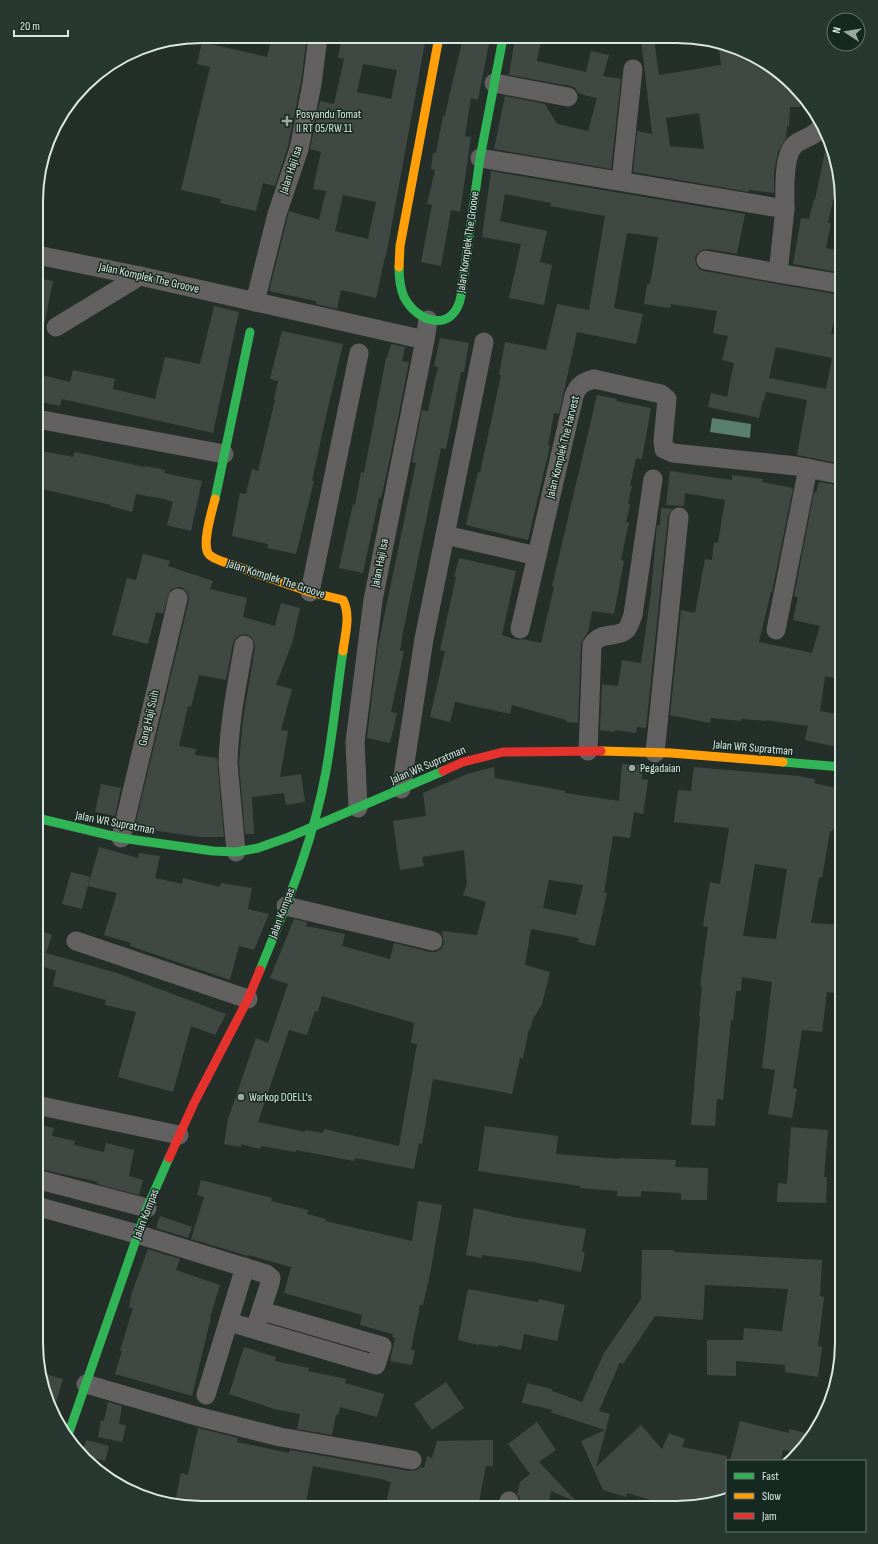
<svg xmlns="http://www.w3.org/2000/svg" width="878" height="1544" viewBox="0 0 878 1544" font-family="'Sofia Sans Condensed',sans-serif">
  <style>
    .water { fill: #5b7f6f }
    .building { fill: #404844; fill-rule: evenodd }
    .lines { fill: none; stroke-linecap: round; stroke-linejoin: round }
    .street { stroke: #626061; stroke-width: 19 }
    .fast { stroke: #30b455; stroke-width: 9 }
    .slow { stroke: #ff9f0a; stroke-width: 9 }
    .jam { stroke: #e5322d; stroke-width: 9 }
    .poi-dot { fill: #9ba7a2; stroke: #162921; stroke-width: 1.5 }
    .labels { text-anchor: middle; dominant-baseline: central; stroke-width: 3; stroke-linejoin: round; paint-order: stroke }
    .poi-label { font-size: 12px; fill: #dbe7e2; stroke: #162921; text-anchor: start }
    .street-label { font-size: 12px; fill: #dbe7e2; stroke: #162921 }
    .rim { fill: none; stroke: #dbe7e2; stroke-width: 2 }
  </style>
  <rect width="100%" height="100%" fill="#252f2a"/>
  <path class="water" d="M712,418L751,424L750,438L710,432Z"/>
  <g class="building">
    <path d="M272,36L307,37L301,82L288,146L275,186L263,183L256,211L220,203L221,199L181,190L210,67L197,64L202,42L267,57Z"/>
    <path d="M342,37H426L386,256L385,257L376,298L341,290L337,309L316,304V301L269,291L289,211L319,220L326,191L313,189L321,152L310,149L320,101L334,104L344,59L338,58ZM363,64L397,70L391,99L357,92ZM343,195L376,202L368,239L335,231Z"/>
    <path d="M463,38H490L478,100L471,98L465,136L471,137L460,212L451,210L441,266L421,262L432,205L427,204L435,170L431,169L433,153H436L443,116H445L449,97Z"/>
    <path d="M515,38L541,40L537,61L586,72L591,51L609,55L603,76L621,79L611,169L494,149L505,96L545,104L557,124L588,131L597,98L583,95V94L578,93L575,88L570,86L509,75Z"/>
    <path d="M641,39H654L659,75L721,65L718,42L750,53L785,77L800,93V107H790L789,126H787L786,138L778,152L774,172V193L749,190V192L633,172L637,131L652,134ZM699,113L704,149L670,146L666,118Z"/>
    <path d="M828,137L833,148L841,198L834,196L828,223H831L826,248L842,251V273L793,264L801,218L809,219L814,199L815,200Z"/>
    <path d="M491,171L745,214L737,254L708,249L703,250L698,253L695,258L696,264L699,269L704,271L840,295L831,334L842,335V464L797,455L807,400L766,392L764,400H763L759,418L708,407L711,393L727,397L734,363L722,360L728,336L713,333L717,311L671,304L670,308L644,304L647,284H650L658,237L627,233L614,308L643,314L636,344L577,332L559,414L554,413L548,445L550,446L528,540L466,525L478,472L480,473L501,375H499L505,342L546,350L557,304L589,310L605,216L550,206L551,203L505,194L500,221L547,231L540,262L552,265L544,305L509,298L521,244L482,237ZM776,347L832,358L826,389L769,378Z"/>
    <path d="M37,278L53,281L44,326L37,325Z"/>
    <path d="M214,306L239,312L213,433L62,399L60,406L37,401V374L70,382L73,370L115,379L113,389L155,399L165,357L200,364Z"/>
    <path d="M282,331L343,344L324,425L312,481H314L296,554L267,548L268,544L232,536L240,493L246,494L252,469L258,471L275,400H274L278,381L270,379Z"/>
    <path d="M440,338L469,343L464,372H461L446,449L441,448L403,632L400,651H404L391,712L397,713L390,743L367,738L378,646L416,463L412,462L422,410L428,411L433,388L438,367L434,366Z"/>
    <path d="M391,344L405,347L402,361L409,362L390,458L381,498H379L363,573L339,568L353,504L355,505L361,472L364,473L386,358H387Z"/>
    <path d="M597,395L617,399L616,401L651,408L642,459L636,458L630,486H632L628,503L630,504L626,522H629L621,560L624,561L614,614L592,611L588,632L584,638L581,644L578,723L566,722V720L512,705L510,714L455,702L450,722L430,717L445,651L440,650L456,577H454L459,558L516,571L502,635L518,640L523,639L541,643L554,587L552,586Z"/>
    <path d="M37,450L73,457L75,452L145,467V466L165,470L164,473L202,481L191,531L167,525L173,502L164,499L136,494L132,512L110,506L111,505L42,489L43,482L37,481Z"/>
    <path d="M670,471L732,480V475L763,479L762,482L793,488L772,592H771L759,642L812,653L820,626L793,620L798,597L794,596L814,492L816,493L819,482L842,486V680L825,676L820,711L842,715V748L805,740L808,726L766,720V721L741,719V721L711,718L710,723L670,715L681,610L695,613L705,559L712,560L714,542L718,543L725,500L685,493L684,506L666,505Z"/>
    <path d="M661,508L672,509L668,516L646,728L637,727L636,733L615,730V732L600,730L602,684L618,686L622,660L641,663L651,593L656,535L657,525L660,526Z"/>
    <path d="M143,554L170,561L168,566L213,581L210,589L247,598L243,617L275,626L281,603L300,608L292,643L276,685L292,689L281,730L288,731L280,777L301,774L305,802L286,805L284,793L252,797L254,834H245L239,763L243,720L255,647L254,642L251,637L246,634L240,635L236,638L233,643L226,680L199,675L191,707L188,706L179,746L196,749L195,755L217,758L224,837H201L143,829L144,827L135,825L189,600L188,594L185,590L181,587L174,588L170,591L163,614L156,612L148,644L112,635L127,578L136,580Z"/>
    <path d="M622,764L643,765L642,779L648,780L643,814L634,812L630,838L613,836L604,893H607L595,946L578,942L579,938L531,929L525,965L550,972L542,1004L533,1019L530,1030L529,1029L523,1058H520L512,1094L433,1079L422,1144L419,1143L414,1169L355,1158L354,1161L296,1150V1152L261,1146L260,1149L241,1144V1147L224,1144L228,1119L256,1038L268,1043L288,984L270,978L294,919L307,922L306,926L345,934L342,946L390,959L394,943L430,952H436L441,949L444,944L442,931L477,935L486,902L463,895L467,884L464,850L422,857L424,866L400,870L393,821L426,816L423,793L467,774L494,767L495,778L565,791V793L619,801ZM549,880L583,885L576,915L543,908ZM322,996L414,1023L411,1043L417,1044L399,1146L324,1129L323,1133L306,1130L305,1132L258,1122L289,1030L307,1035L315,1011L318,1012Z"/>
    <path d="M694,767L798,776L815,779L814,783L839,789L834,811L836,812L833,831H830L822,878L819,877L811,923L842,925V994L827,992L822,1032L802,1030L793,1088L797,1089L792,1118L768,1114L775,1070L762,1068L772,982L742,977L741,991H736L733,1020H731L723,1100L717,1099L715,1126L691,1125L700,1016H699L702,986H700L708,927L703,926L710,882L720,884L729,828L674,822L678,790L691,791ZM755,864L787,869L776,939L743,936Z"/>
    <path d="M101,784L121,788L115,816L95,812Z"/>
    <path d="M99,847L138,858L139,853L160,856L155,878L182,884L183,878L220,887L221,883L252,888L248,909L269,914L254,950L239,946L230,980L130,946L131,943L104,935L117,893L88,886Z"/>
    <path d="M71,872L90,877L82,909L62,904Z"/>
    <path d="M36,929L52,935L46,953L117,973L226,1014L215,1035L191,1026L173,1092L118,1077L136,1012L105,1005L106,1000L53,986L56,971L41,966L38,974L36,973Z"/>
    <path d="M36,1124L54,1128L52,1136L75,1141L74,1145L104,1152L106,1143L134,1150L129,1176L143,1180L139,1195L97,1184L98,1182L36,1168Z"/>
    <path d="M485,1126L558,1136L556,1154L619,1159V1158L676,1160L675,1167L708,1168L707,1200H681V1193L641,1191V1197L617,1196V1191L580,1188V1186L478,1171Z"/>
    <path d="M791,1127L828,1130L824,1177H827L826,1203L777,1202L778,1183L787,1184Z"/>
    <path d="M201,1180L272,1198L271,1201L308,1210L307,1214L326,1219L325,1221L412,1241L418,1201L442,1205L431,1269L423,1305H420L411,1350H415L412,1365L390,1361L395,1338L392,1337L393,1334L360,1325L362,1315L284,1293L291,1267L248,1255V1256L191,1239L204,1197L197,1195Z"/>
    <path d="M474,1208L513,1217L586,1229L582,1252H585L581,1272L534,1262L482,1255V1258L466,1255Z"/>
    <path d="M160,1216L192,1227L188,1238L156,1228Z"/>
    <path d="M148,1249L180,1259L176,1270L220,1285L210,1317H211L192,1396L115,1374L122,1351H120L133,1308H129L132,1292Z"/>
    <path d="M642,1250H674V1252L822,1260L820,1296L824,1297L818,1346L822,1347L818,1377L785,1372V1365L736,1361V1376L707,1375V1340H743L744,1328L782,1331L788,1289L705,1285L703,1320L655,1316L623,1364L620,1362L599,1411L610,1414L596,1467L641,1425L662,1449L669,1433L685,1439L682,1447L727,1456V1500L700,1504L672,1502L671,1506L627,1493L626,1497L603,1490L581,1441L605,1430L550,1412L553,1410L522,1403L527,1383L552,1389V1391L582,1402L604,1353L641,1299Z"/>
    <path d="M468,1289L538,1302L539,1299L565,1305L557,1341L524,1334L521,1350L498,1345V1347L479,1344V1345L458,1340Z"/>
    <path d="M244,1347L276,1357L275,1361L309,1368L308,1371L346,1379L345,1383L384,1394L377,1417L340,1407L338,1415H336L332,1435L297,1429L300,1414L274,1409L229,1394Z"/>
    <path d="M41,1373L63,1379L53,1413L45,1396Z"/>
    <path d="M446,1382L464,1408L432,1430L414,1404Z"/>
    <path d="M108,1402L122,1406L119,1424L126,1425L122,1442L98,1437L101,1420L104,1421Z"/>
    <path d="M740,1421L789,1433V1429L805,1433L801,1451L798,1453L783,1450L781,1461H730Z"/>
    <path d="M537,1422L556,1450L539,1462L577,1502L551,1491L548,1508H519L520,1499L517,1494L520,1482L530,1474L508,1444Z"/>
    <path d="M198,1428L238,1438L237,1442L289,1453L290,1450L410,1471L416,1470L421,1467L424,1468L427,1456L432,1458L437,1441L493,1440V1466H486L478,1507H385L391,1482L386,1481V1480L313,1466L305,1507H256L226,1500L225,1507H217L176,1498L181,1473L188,1475Z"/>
    <path d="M86,1440L109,1446L105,1461L82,1455Z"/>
  </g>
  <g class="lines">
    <g class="street">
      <path d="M494,83L568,97"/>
      <path d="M480,158L785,209L778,273L842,284"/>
      <path d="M621,181L633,69"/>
      <path d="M785,209C785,193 782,152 797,143C808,136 812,138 822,126"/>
      <path d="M37,255L140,276L425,340"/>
      <path d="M706,260L778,273"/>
      <path d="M255,302L277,214L299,149L312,84L318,37"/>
      <path d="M56,327L140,276"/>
      <path d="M37,419L224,454"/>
      <path d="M445,535L537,556"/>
      <path d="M310,592L359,353"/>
      <path d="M520,629L574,396C578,385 583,382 594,379L661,394L667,399L663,441L664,449L673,453L796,466L842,475"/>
      <path d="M776,630L808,468"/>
      <path d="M588,751L592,645C602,630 616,639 626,630C629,627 631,620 633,615L653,479"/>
      <path d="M655,753L679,517"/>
      <path d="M401,789L424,639L484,342"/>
      <path d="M358,808L355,742L373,600L425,340L428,320"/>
      <path d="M121,838L178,598"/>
      <path d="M236,852L228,763C229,723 237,684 244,645"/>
      <path d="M286,906L433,941"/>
      <path d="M76,941L248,999"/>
      <path d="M36,1105L179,1135"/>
      <path d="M36,1179L147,1208"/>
      <path d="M36,1206L137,1234L266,1274L271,1278L270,1283L255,1329"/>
      <path d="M229,1322L376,1365L382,1346L262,1311"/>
      <path d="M86,1384L196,1416L280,1437L412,1460"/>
      <path d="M206,1395L245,1267"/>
      <path d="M507,1508L509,1501"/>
    </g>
    <g class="fast">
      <path d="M399,267C399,277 400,288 404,297C418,324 454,333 461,296L480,158L503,38"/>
      <path d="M215,499L250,332"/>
      <path d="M783,762L842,767"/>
      <path d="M37,818L121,838L213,851L236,852L258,848L289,837L443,771"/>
      <path d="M260,970C286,906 314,840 326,771C333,732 337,691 343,651"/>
      <path d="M67,1438L147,1208L169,1158"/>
    </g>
    <g class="slow">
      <path d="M399,267L400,246L439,37"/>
      <path d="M215,499C212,511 202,542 208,553C210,557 216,559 221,561L310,592L343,600C351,616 345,634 343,651"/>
      <path d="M601,751L671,753L783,762"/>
    </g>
    <g class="jam">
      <path d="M443,771L463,762L503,752L601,751"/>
      <path d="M169,1158L194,1103L248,999L260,970"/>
    </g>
  </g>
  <g class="poi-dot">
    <path d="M285 115h4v4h4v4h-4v4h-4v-4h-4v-4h4z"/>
    <circle cx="632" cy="768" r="4"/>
    <circle cx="241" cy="1097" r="4"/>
  </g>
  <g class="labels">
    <g class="poi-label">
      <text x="296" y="114">Posyandu Tomat<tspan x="296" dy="14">II RT 05/RW 11</tspan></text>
      <text x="640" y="768">Pegadaian</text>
      <text x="249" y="1097">Warkop DOELL's</text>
    </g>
    <g class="street-label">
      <text transform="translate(291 170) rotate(-72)">Jalan Haji Isa</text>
      <text transform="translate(468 242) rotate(-82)">Jalan Komplek The Groove</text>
      <text transform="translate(149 278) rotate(13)">Jalan Komplek The Groove</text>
      <text transform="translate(563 447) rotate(-76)">Jalan Komplek The Harvest</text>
      <text transform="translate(380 563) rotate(-79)">Jalan Haji Isa</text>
      <text transform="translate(276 579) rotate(18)">Jalan Komplek The Groove</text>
      <text transform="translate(149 718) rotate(-77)">Gang Haji Suih</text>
      <text transform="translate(753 748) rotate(5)">Jalan WR Supratman</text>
      <text transform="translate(428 765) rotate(-23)">Jalan WR Supratman</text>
      <text transform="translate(115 823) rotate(11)">Jalan WR Supratman</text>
      <text transform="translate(282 913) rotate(-69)">Jalan Kompas</text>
      <text transform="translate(146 1214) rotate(-69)">Jalan Kompas</text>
    </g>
  </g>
  <path d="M0 0H878V1544H0ZM201 43H677A158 158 0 0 1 835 201V1343A158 158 0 0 1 677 1501H201A158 158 0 0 1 43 1343V201A158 158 0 0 1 201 43Z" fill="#263830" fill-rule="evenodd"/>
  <path class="rim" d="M201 43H677A158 158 0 0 1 835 201V1343A158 158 0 0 1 677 1501H201A158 158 0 0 1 43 1343V201A158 158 0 0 1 201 43Z"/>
  <rect x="726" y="1460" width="140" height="72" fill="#162921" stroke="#65756e"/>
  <rect x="734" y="1473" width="20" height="6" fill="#30b455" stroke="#65756e"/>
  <text x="762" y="1480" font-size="12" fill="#dbe7e2">Fast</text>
  <rect x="734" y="1493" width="20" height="6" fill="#ff9f0a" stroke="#65756e"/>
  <text x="762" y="1500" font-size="12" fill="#dbe7e2">Slow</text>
  <rect x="734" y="1513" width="20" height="6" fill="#e5322d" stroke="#65756e"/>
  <text x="762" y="1520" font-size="12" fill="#dbe7e2">Jam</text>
  <g transform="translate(846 32) rotate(282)"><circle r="19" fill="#162921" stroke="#65756e"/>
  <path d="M0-3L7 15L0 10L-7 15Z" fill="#9ba7a2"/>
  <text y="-6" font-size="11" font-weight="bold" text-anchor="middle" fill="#dbe7e2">N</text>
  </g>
  <path d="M14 30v6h54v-6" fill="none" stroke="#dbe7e2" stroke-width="2"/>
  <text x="20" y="30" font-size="12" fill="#dbe7e2" stroke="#162921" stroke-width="3" paint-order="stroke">20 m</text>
</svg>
